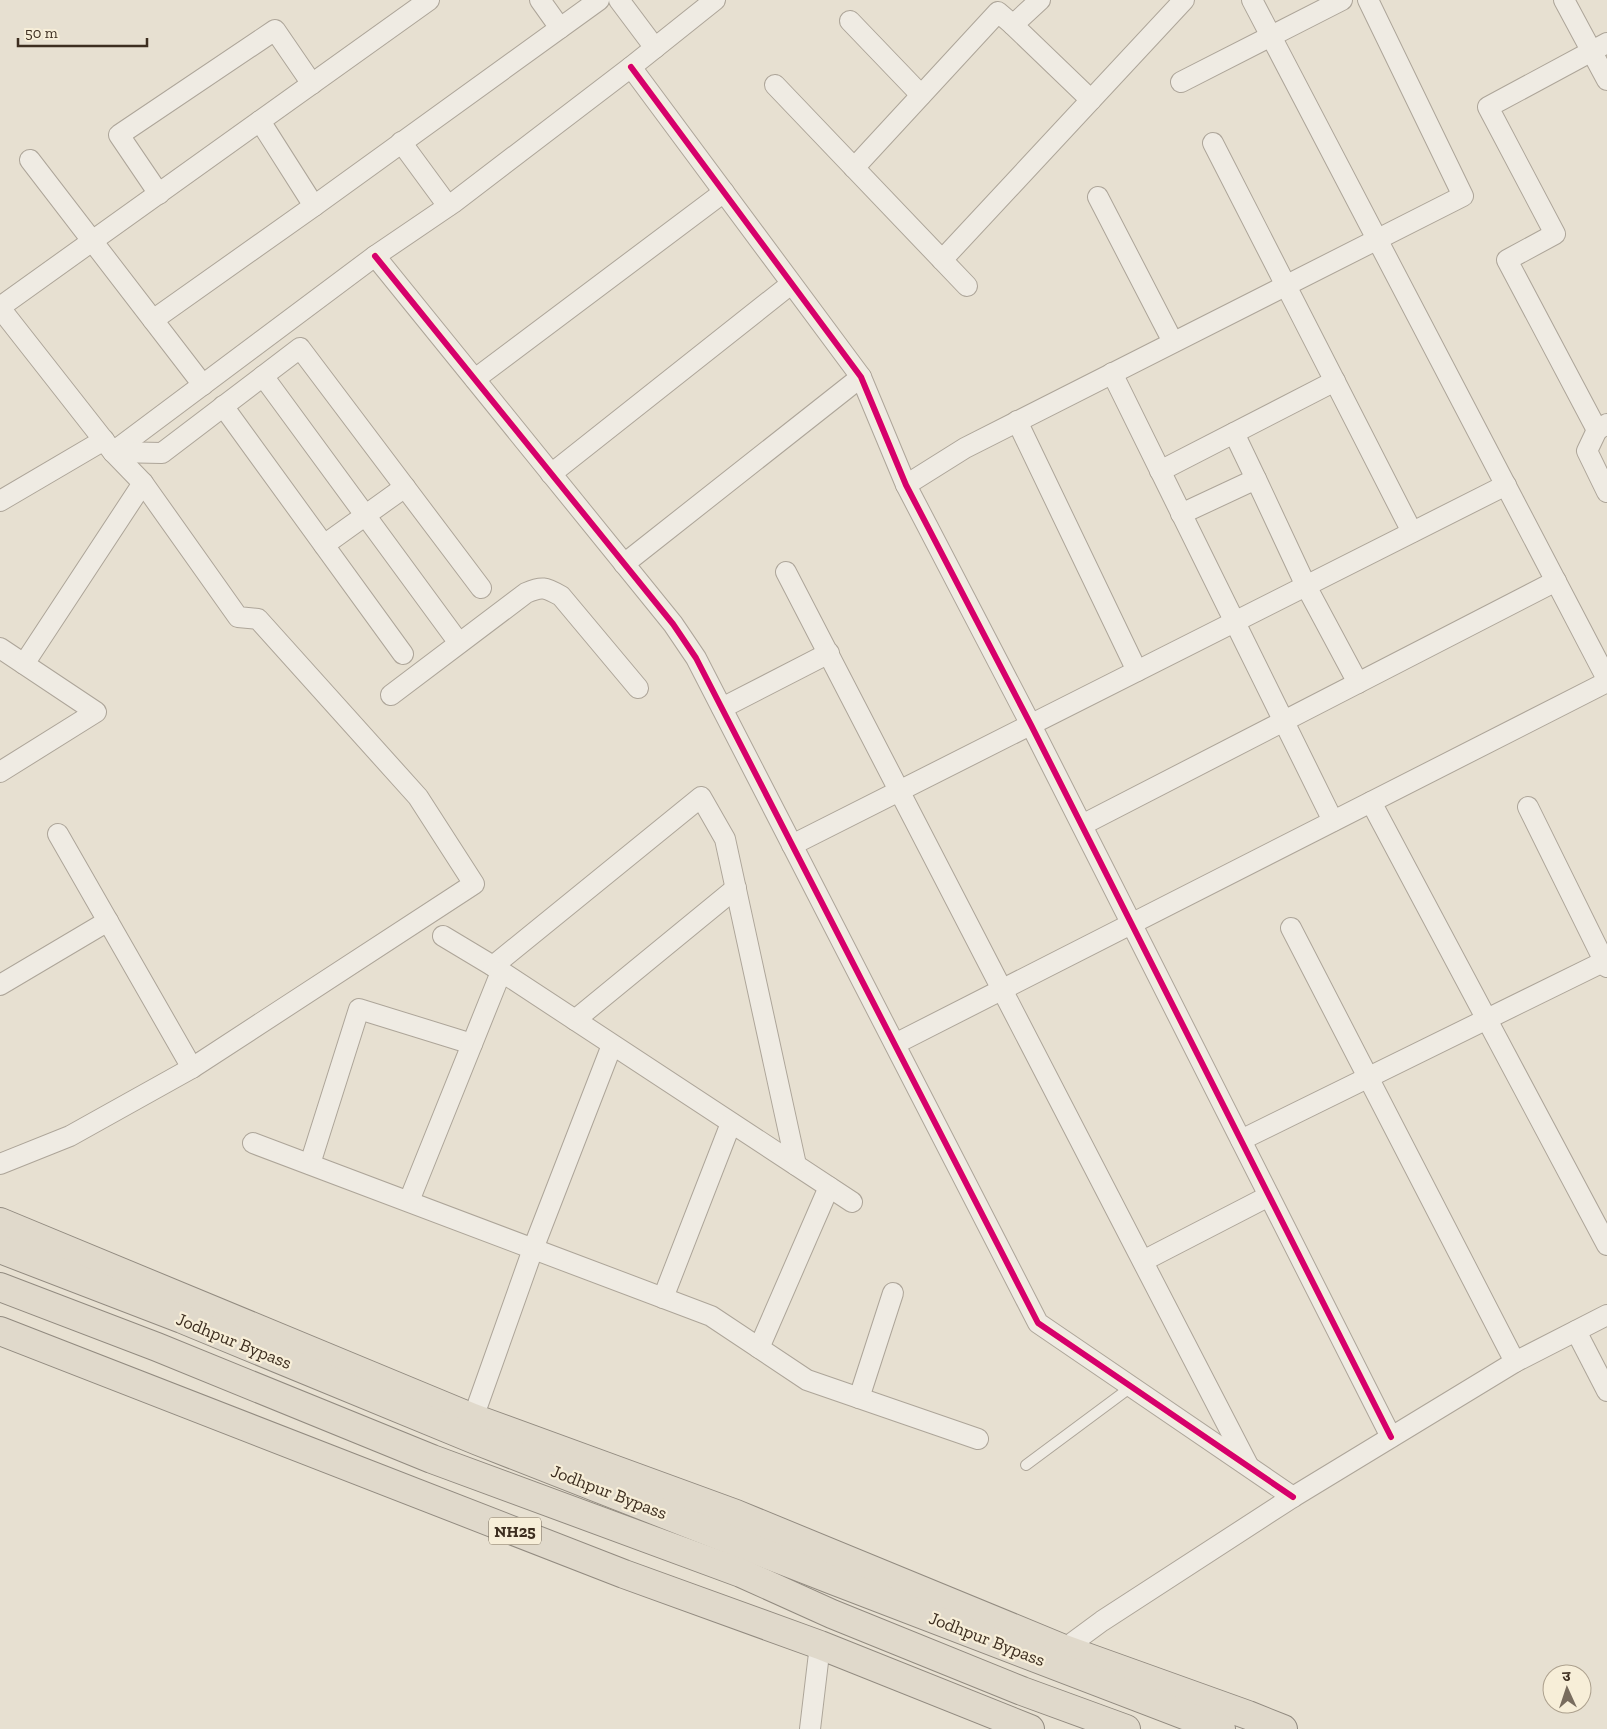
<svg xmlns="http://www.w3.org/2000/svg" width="1607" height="1729" viewBox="0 0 1607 1729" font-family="'Zilla Slab','Noto Sans Devanagari',serif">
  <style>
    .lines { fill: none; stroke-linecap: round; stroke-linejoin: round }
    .service-casing { stroke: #ada599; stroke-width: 12 }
    .minor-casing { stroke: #ada599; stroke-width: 22 }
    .trunk-casing { stroke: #928b80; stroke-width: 30 }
    .service { stroke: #efebe3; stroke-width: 10 }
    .minor { stroke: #efebe3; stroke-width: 20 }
    .trunk { stroke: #e0d9cb; stroke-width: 28 }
    .cycleway-casing { stroke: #f7eed8; stroke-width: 9 }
    .cycleway { stroke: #d6006c; stroke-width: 6 }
    .labels { text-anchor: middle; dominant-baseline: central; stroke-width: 4.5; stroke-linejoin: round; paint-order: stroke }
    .shield { fill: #f7eed8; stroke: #756857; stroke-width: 1 }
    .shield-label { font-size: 16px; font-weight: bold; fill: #3d2e20 }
    .street-label { font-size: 18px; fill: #3d2e20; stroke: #f7eed8 }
  </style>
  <rect width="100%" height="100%" fill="#e7e0d1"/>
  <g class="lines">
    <defs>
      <path id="service" d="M1026,1465L1131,1387"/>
      <g id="minor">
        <path d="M540,0L560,28"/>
        <path d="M619,0L655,48"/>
        <path d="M1252,0L1607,679"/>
        <path d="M1564,0L1607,80"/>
        <path d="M850,21L921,95"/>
        <path d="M1013,25L1091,100"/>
        <path d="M1607,43L1488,107L1555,234L1507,260L1597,430L1607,424"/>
        <path d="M631,67L861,377L906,485L1031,725L1391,1437"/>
        <path d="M1181,82L1342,0"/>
        <path d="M775,85L967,286"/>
        <path d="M260,121L314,206"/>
        <path d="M401,142L448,206"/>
        <path d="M1213,143L1412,532"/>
        <path d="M30,160L203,385"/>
        <path d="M854,168L998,12L1013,25L1040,0"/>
        <path d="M159,194L119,135L275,30L312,84"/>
        <path d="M1098,197L1173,342"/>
        <path d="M375,256L673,624L696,658L1038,1323L1293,1497"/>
        <path d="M942,260L1184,0"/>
        <path d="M0,307L429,0"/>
        <path d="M0,308L113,452L375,256L453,203L631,67L715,0"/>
        <path d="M153,320L314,206L599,0"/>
        <path d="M1112,373L1333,821"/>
        <path d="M263,376L459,643"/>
        <path d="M475,379L724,192"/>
        <path d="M223,406L403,654"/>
        <path d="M1017,421L1137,671"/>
        <path d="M1597,430L1587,451L1607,492"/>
        <path d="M1234,433L1256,479"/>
        <path d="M113,452L162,453L300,348L481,588"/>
        <path d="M1160,471L1335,381"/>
        <path d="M551,474L791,284"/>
        <path d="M906,485L965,448L1463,196L1368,0"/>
        <path d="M0,501L104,440"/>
        <path d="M1181,514L1256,479L1306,586L1358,683"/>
        <path d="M324,545L405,487"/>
        <path d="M624,564L861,377"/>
        <path d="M786,572L1248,1465"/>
        <path d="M0,648L96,712L0,772"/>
        <path d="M24,664L143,483"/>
        <path d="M391,695L526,593C542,586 545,587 561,596L638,688"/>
        <path d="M722,708L829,653"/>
        <path d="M1371,802L1607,1245"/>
        <path d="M1528,807L1607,967"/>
        <path d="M1082,825L1556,581"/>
        <path d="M58,834L192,1068"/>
        <path d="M792,845L1506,485"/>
        <path d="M1291,928L1515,1362"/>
        <path d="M443,936L493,966L852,1202"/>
        <path d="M493,966L701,797L725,839L796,1165"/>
        <path d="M0,985L108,921"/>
        <path d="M575,1020L736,888"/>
        <path d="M895,1044L1607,682"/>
        <path d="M1241,1140L1607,960"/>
        <path d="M253,1143L711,1316L807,1380L978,1439"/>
        <path d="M0,1164L70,1136L192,1068L474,884L418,797L258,619L238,617L143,483L113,452"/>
        <path d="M310,1164L359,1009L472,1044"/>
        <path d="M409,1201L501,972"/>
        <path d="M1143,1261L1269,1196"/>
        <path d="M663,1298L731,1123"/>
        <path d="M1576,1331L1607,1391"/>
        <path d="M759,1348L829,1187"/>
        <path d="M859,1398L893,1293"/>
        <path d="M473,1418L533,1249L612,1045"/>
        <path d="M1064,1649L1102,1621L1293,1497L1515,1362L1607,1315"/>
        <path d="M810,1729L820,1645"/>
      </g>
      <g id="trunk">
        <path d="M0,1222L473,1418L736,1514L1064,1649L1248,1715L1283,1729"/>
        <path d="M0,1249L182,1319L478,1441L835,1581L1221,1729"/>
        <path d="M0,1287L157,1347L432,1459L741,1573L832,1614L1022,1691L1126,1729"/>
        <path d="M0,1331L624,1574L820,1645L1030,1729"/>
      </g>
    </defs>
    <use href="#service" class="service-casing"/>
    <use href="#minor" class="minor-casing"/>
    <use href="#trunk" class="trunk-casing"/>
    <use href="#service" class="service"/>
    <use href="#minor" class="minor"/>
    <use href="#trunk" class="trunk"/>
    <defs>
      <g id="cycleway">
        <path d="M631,67L861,377L906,485L1031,725L1391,1437"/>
        <path d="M375,256L673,624L696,658L1038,1323L1293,1497"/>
      </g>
    </defs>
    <use href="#cycleway" class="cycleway-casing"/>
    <use href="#cycleway" class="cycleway"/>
  </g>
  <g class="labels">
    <rect class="shield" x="489" y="1517.5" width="52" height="27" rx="4"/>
    <g class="shield-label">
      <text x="515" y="1531">NH25</text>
    </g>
    <g class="street-label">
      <text transform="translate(234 1341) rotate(22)">Jodhpur Bypass</text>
      <text transform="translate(609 1492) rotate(21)">Jodhpur Bypass</text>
      <text transform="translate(987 1639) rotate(21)">Jodhpur Bypass</text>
    </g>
  </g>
  <g transform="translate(1567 1689) rotate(357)"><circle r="24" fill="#f7eed8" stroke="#ada18e"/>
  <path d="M0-4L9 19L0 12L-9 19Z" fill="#786c5e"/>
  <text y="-8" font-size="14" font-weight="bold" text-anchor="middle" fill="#3d2e20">उ</text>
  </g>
  <path d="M18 38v8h129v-8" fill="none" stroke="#3d2e20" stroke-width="2.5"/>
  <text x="25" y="38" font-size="15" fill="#3d2e20" stroke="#f7eed8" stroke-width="4" paint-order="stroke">50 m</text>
</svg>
